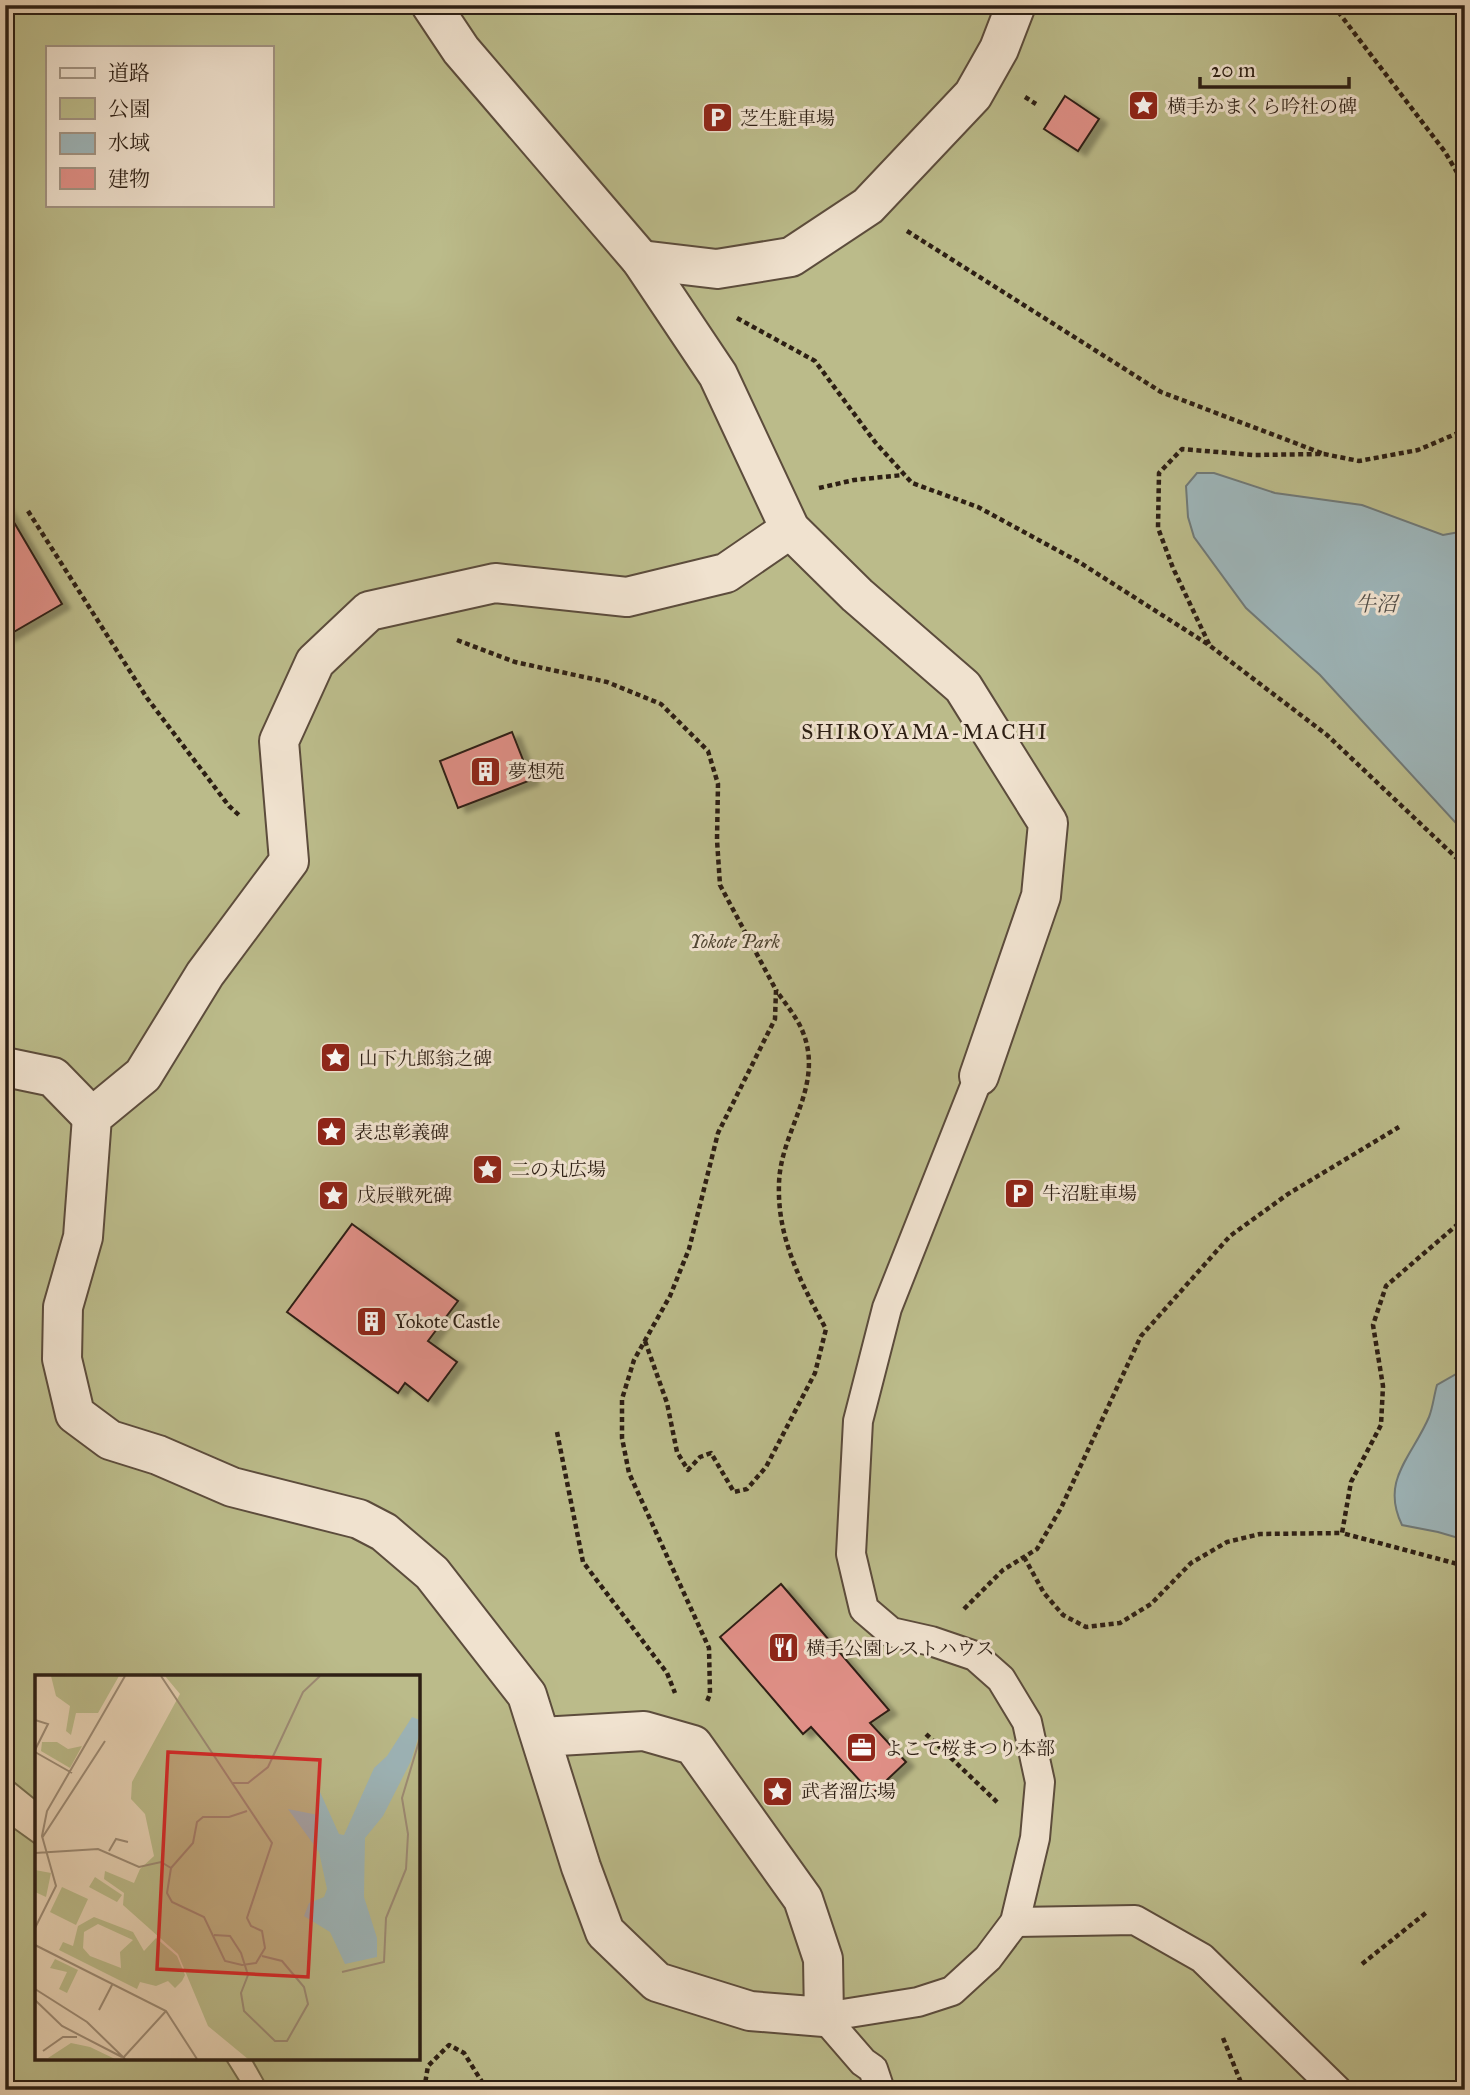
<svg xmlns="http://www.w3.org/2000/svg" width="1470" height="2095" viewBox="0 0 1470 2095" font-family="'IM FELL Great Primer','Noto Serif JP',serif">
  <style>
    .green { fill: #bbbb8a; stroke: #746d4f; stroke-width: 2; fill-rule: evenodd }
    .water { fill: #9db5b9; stroke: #707977; stroke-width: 2 }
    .building { fill: #e19088; stroke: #2d1f14; stroke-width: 2; filter: url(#shadow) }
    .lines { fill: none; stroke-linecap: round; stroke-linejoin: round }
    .service-casing { stroke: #5c4c3c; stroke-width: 32 }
    .minor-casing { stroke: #5c4c3c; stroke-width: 42 }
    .path { stroke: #2d1f14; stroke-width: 4.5; stroke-dasharray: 5 3.5; stroke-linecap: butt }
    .service { stroke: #f0e2cf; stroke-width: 28 }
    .minor { stroke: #f0e2cf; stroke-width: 38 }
    .labels { text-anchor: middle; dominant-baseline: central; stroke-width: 6; stroke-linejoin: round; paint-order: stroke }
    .poi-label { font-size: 19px; fill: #2d1f14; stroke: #f0e2cf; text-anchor: start }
    .park-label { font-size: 19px; font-style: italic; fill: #504632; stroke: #f0e2cf }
    .water-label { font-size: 21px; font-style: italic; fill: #4f4c46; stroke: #f0e2cf }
    .neighbourhood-label { font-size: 21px; letter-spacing: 2px; fill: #2d1f14; stroke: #f0e2cf }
    .inset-road { fill: none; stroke: #9d8b75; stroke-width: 2 }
    .view { fill: #d62828; fill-opacity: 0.15; stroke: #d62828; stroke-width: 3.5 }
    .inset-edge { fill: none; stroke: #2d1f14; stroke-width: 3.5 }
  </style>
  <defs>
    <filter id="shadow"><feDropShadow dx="8" dy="4.5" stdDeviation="2" flood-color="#0004"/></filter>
  </defs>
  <rect width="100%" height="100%" fill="#e8d3b5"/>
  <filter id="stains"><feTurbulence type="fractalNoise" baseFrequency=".00286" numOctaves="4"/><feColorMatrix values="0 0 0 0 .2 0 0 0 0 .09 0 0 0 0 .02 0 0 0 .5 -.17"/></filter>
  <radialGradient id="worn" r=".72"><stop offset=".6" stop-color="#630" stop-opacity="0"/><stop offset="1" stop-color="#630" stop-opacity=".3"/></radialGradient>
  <g class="green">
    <path d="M5,5H1465V2090H269L251,2058H418V1677H37V1801L5,1775ZM47,47H271V205H47Z"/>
    <path d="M5,1822L37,1845V2058H225L245,2090H5Z"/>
  </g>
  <g class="water">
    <path d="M1197,473H1214L1275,493L1362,505L1443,535L1465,531V833L1320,675L1246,608L1194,537L1188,517L1186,486Z"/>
    <path d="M1465,1369V1540L1438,1532L1402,1525C1380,1480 1412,1457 1429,1417C1433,1407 1434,1395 1437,1385Z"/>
  </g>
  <g class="building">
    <path d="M1065,96L1099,119L1078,151L1044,129Z"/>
    <path d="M5,507L62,604L5,637Z"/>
    <path d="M512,732L531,780L458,808L440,761Z"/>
    <path d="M352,1224L458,1301L428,1341L457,1362L428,1401L405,1383L398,1393L287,1312Z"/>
    <path d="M781,1584L889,1710L870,1723L906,1762L872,1794L811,1727L803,1734L720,1637Z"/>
  </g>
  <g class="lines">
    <defs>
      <g id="service">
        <path d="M1015,1922L1135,1920L1202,1958L1337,2090"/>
        <path d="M824,2017L918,2002L952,1991L988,1958L1015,1922L1035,1838L1040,1782L1027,1722L1001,1679L975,1656L931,1641L891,1632L864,1609L851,1554L858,1421L887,1308L979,1076"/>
        <path d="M824,2017L863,2062L873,2069L880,2090"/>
      </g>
      <g id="minor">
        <path d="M431,5L461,50L641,260L718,375L790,529L857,595L963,687L1048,823L1041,896L979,1076"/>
        <path d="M641,260L717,269L791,257L868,206L973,95L999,49L1016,5"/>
        <path d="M5,1067L53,1077L92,1117"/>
        <path d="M541,1737L644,1731L693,1745L803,1899L823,1959L824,2017L750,2011L657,1982L605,1932L581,1867L527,1695L432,1573L384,1532L359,1519L232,1487L158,1455L110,1440L75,1414L62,1359L63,1307L83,1237L92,1117L143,1075L205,974L289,861L279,741L315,662L369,611L495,583L627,597L726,573L790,529"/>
      </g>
    </defs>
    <use href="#service" class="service-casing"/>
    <use href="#minor" class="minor-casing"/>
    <g class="path">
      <path d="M1333,5L1445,152L1465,186"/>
      <path d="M1025,97L1036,104"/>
      <path d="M907,231L1161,392L1324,454"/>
      <path d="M737,318L815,361L875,442L912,483L978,507L1079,562L1209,645L1327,735L1465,866"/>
      <path d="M819,488L854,480L903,475"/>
      <path d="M28,511L147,698L229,806L240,816"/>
      <path d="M457,640L515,662L607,682L661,704L708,751L718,784L717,840L720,885L776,990L775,1019L718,1133L689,1249L670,1296L634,1360L622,1399V1438L629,1473L709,1648L710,1694L706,1704"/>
      <path d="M1209,644L1173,568L1158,528L1159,473L1182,449L1253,455L1324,454L1359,461L1418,450L1465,430"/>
      <path d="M1465,1218L1386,1286L1373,1325L1383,1386L1381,1425L1351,1482L1342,1533L1465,1566"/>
      <path d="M645,1341L667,1403L677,1452L688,1470L700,1457L711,1453L734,1492L747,1489L766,1467L815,1373L826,1329C801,1283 777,1238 779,1184C780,1130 826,1086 802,1030C796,1016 784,1002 776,990"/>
      <path d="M557,1432L583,1562L667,1673L675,1693"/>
      <path d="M1024,1557L1044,1593L1063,1615L1086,1627L1120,1623L1151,1604L1191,1563L1227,1542L1260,1534L1342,1533"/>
      <path d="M964,1609L1003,1570L1037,1549L1061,1508L1141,1336L1230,1236L1288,1194L1399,1127"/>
      <path d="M926,1734L997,1802"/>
      <path d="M1362,1964L1427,1912"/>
      <path d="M1223,2038L1244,2090"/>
      <path d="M424,2090L428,2066L449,2045L464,2053L487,2090"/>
    </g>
    <use href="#service" class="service"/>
    <use href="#minor" class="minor"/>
  </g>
  <defs>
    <symbol id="sight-square" viewBox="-11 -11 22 22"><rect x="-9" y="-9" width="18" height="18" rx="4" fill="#8f2418" stroke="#f0e2cf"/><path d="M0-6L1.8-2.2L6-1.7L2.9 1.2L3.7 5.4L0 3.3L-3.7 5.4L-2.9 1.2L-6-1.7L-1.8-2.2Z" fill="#fff"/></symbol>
    <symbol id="parking-square" viewBox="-11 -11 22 22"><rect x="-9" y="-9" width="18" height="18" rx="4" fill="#8f2418" stroke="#f0e2cf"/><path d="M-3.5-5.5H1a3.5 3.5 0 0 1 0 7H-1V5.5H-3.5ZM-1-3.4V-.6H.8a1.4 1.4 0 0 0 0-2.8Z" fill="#fff"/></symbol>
    <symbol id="building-square" viewBox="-11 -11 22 22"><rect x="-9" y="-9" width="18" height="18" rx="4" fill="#8f2418" stroke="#f0e2cf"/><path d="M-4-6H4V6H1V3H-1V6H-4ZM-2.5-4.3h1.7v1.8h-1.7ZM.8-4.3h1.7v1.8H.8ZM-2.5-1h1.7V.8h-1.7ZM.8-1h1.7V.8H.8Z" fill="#fff"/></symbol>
    <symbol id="restaurant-square" viewBox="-11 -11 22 22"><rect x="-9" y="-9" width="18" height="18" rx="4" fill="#8f2418" stroke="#f0e2cf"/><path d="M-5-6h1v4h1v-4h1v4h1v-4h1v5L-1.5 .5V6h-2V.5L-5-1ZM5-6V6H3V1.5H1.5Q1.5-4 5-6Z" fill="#fff"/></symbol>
    <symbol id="office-square" viewBox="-11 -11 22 22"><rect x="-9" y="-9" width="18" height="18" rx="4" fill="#8f2418" stroke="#f0e2cf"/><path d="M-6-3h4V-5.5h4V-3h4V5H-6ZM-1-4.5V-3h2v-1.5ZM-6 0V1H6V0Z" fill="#fff"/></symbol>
  </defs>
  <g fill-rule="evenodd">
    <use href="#sight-square" x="1126" y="88" width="35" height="35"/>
    <use href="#parking-square" x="700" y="100" width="35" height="35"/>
    <use href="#building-square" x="468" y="754" width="35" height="35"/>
    <use href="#sight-square" x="318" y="1040" width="35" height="35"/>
    <use href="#sight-square" x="314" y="1114" width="35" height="35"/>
    <use href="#sight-square" x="470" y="1152" width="35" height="35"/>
    <use href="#parking-square" x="1002" y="1176" width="35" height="35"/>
    <use href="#sight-square" x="316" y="1178" width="35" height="35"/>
    <use href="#building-square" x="354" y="1304" width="35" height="35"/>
    <use href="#restaurant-square" x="766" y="1630" width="35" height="35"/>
    <use href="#office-square" x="844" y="1730" width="35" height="35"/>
    <use href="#sight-square" x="760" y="1774" width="35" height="35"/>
  </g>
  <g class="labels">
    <g class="poi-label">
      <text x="1167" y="106">横手かまくら吟社の碑</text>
      <text x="740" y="118">芝生駐車場</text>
      <text x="508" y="771">夢想苑</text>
      <text x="359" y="1058">山下九郎翁之碑</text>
      <text x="354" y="1132">表忠彰義碑</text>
      <text x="511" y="1169">二の丸広場</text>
      <text x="1042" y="1193">牛沼駐車場</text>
      <text x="357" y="1195">戊辰戦死碑</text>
      <text x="395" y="1321">Yokote Castle</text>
      <text x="806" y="1648">横手公園レストハウス</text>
      <text x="884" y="1748">よこて桜まつり本部</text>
      <text x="801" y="1791">武者溜広場</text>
    </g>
    <g class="park-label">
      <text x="735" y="941">Yokote Park</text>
    </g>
    <g class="water-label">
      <text x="1376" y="604">牛沼</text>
    </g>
    <g class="neighbourhood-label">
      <text x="925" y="732">SHIROYAMA-MACHI</text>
    </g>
  </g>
  <g transform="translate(35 1675)">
    <rect width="385" height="385" fill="#e8d3b5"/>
    <path d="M16,1H84L63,38H41L36,60L31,56L35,31L21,21ZM130,1H385V384H213L173,351L143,279L88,230L89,218L69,204L70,196L99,208L105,194L119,181L110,139L96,124L97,107L145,19ZM7,67H22L33,74L47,71L35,93L6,76ZM0,195L16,198L11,222L0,217ZM60,202L87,220L82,227L54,212ZM27,212L53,224L41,250L15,237ZM59,242L98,257L109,276L121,263L142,281L150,300L147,306L140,313L133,306L121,311L105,307L102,314L24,275L28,267L38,271L43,251ZM63,249L98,265L85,277L86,293L55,281L48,273L49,257ZM20,284L43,295L32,318L24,314L32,297L15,293ZM36,368L55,372L80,384L13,383Z" fill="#bbbb8a" fill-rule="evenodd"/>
    <path d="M377,42L385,45V57L376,86L348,141L330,163L329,222L342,263V282L310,289L295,257L269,241L274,228L289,222L292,214L284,177L253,134L283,140L285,117L304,159L309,160L339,93L352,81Z" fill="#9db5b9"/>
    <path class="inset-road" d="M126,1L237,168L212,243L216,251L227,256L230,273L221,288L207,290L190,286L169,242L137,227L132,218L136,193L158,168L162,147L168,142H194L212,136M0,45L13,49L0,75M0,77L37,98M198,108H213L233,92L268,17L285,1M7,163L70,66M74,176L81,164L93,167M0,178L63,174L104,192L126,187L136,193M0,253L21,211L7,161L12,136L90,1M179,260L195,261L206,278L213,300L206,318L209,336L240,366H252L273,329L269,312L247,286L227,281M0,270L131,336L162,384M307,297L349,287L351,243L371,194L373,159L367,123L385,63M0,314L52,347L90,384M0,325L27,351L87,382M64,335L77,310M8,376L28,362H42M88,383L131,336"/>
    <path class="view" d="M133,77L285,85L273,302L122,294Z"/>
    <rect width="385" height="385" class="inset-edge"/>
  </g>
  <rect width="1470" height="2095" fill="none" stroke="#e8d3b5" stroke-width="28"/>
  <rect x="7" y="7" width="1456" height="2081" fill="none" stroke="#2d1f14" stroke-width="3.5"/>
  <rect x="14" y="14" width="1442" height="2067" fill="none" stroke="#2d1f14" stroke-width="2"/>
  <rect x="46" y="46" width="228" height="161" fill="#f0e2cf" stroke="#a29484" stroke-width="2"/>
  <rect x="60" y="68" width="35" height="10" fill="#f0e2cf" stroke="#a29484" stroke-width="2"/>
  <text x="108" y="80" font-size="21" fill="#2d1f14">道路</text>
  <rect x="60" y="98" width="35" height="21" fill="#bbbb8a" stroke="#a29484" stroke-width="2"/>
  <text x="108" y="116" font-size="21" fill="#2d1f14">公園</text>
  <rect x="60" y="133" width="35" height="21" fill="#9db5b9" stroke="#a29484" stroke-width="2"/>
  <text x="108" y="150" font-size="21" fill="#2d1f14">水域</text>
  <rect x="60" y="168" width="35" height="21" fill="#e19088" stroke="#a29484" stroke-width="2"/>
  <text x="108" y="186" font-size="21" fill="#2d1f14">建物</text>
  <path d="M1200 77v10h149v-10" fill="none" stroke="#2d1f14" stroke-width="3.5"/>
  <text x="1211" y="77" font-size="21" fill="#2d1f14" stroke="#f0e2cf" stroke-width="5" paint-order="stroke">20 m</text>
  <rect width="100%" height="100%" filter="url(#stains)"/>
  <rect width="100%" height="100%" fill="url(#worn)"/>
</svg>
